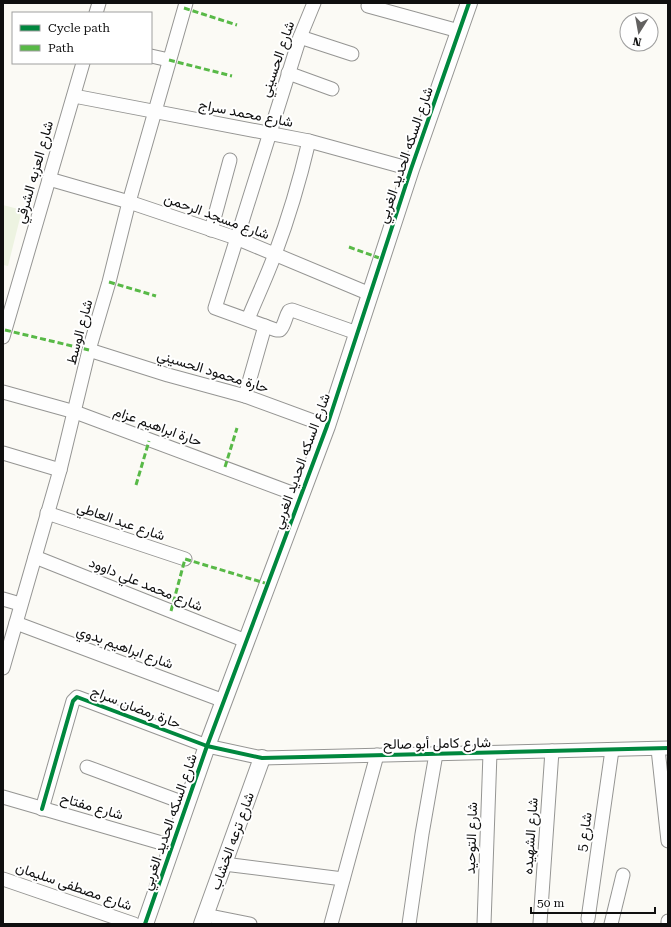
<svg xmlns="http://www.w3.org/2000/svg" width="671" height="927" viewBox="0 0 671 927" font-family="'Roboto Serif',Vazirmatn,serif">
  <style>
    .pitch { fill: #edf3e1 }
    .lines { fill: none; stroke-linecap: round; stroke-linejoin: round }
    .minor-casing { stroke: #959593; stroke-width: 15 }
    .tertiary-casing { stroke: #959593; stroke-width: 18 }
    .minor { stroke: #fefefe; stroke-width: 13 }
    .tertiary { stroke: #fefefe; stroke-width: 16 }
    .quiet { stroke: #58b947; stroke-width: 3; stroke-dasharray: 6 3; stroke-linecap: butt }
    .cycleway-casing { stroke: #fff; stroke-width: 6 }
    .cycleway { stroke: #00873e; stroke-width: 4 }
    .labels { text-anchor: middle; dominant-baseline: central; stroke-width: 4; stroke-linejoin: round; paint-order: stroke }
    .street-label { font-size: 14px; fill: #0f0f0f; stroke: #fff }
  </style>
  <rect width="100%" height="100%" fill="#fbfaf5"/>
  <path class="pitch" d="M3,205L22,210L8,266L3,265Z"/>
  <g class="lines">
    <defs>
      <g id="minor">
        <path d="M314,3L300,37L215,308L276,330H280C285,325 285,317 289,311L292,310L357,333"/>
        <path d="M368,6L459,31"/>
        <path d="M96,13L99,3"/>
        <path d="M300,37L352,54"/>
        <path d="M151,56L169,60"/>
        <path d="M288,73L332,89"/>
        <path d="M74,96L309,141L411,169"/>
        <path d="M49,179L129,202L236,238L370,294"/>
        <path d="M211,230L230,160"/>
        <path d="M248,319C257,297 267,276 275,254C289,217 300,179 309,141"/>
        <path d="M3,337L83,63"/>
        <path d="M89,350L168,375L245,396L327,426"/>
        <path d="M3,392L75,412L300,496"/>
        <path d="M245,396L265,326"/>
        <path d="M3,453L60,470"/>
        <path d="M47,513L185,559"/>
        <path d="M35,557L246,641"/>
        <path d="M3,599L20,604"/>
        <path d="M16,623L224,701"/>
        <path d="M3,668L60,470L89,350L109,282L129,202L186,3"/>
        <path d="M658,749L668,841"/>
        <path d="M87,767L187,804"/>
        <path d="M3,797L172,846"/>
        <path d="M42,809L73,701L77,697L207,746L262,758L668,748"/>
        <path d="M224,864L343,879"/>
        <path d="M3,879L134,924"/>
        <path d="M205,915L250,924"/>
        <path d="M588,919L612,750"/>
        <path d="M540,923L552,751"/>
        <path d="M331,924L377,755"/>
        <path d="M409,924L422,834L436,754"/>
        <path d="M484,924L490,753"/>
        <path d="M611,924L623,875"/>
        <path d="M668,924V921"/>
      </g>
      <g id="tertiary">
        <path d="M145,924L207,746L327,426L411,169L469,3"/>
        <path d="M202,924L262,758"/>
      </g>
    </defs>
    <use href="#minor" class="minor-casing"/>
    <use href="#tertiary" class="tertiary-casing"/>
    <use href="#minor" class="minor"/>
    <use href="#tertiary" class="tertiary"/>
    <g class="quiet">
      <path d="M184,8L237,25"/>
      <path d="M169,60L232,76"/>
      <path d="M349,247L382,259"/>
      <path d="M109,282L156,296"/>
      <path d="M5,330L89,350"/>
      <path d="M225,467L237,428"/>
      <path d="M136,485L149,441"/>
      <path d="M171,611L185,559L268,584"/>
    </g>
    <defs>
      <g id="cycleway">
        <path d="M42,809L73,701L77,697L207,746L262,758L668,748"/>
        <path d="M145,924L207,746L327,426L411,169L469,3"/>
      </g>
    </defs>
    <use href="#cycleway" class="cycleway-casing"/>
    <use href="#cycleway" class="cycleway"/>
  </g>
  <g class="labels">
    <g class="street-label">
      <text transform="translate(277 59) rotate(-71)">شارع الحسيني</text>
      <text transform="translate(246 113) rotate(11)">شارع محمد سراج</text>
      <text transform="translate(405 155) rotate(-71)">شارع السكه الحديد الغربي</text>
      <text transform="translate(34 172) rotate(-74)">شارع العزبه الشرقي</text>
      <text transform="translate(217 216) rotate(20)">شارع مسجد الرحمن</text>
      <text transform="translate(79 332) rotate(-75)">شارع الوسط</text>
      <text transform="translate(213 371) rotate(17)">حارة محمود الحسيني</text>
      <text transform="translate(158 426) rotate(20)">حارة ابراهيم عزام</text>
      <text transform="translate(301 461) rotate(-70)">شارع السكه الحديد الغربي</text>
      <text transform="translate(121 521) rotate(19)">شارع عبد العاطي</text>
      <text transform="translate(146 584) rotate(22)">شارع محمد علي داوود</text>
      <text transform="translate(125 647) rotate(20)">شارع ابراهيم بدوي</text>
      <text transform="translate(136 707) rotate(21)">حارة رمضان سراج</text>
      <text transform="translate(437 743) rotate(-1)">شارع كامل أبو صالح</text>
      <text transform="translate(92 806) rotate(16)">شارع مفتاح</text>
      <text transform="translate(169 822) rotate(-71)">شارع السكه الحديد الغربي</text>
      <text transform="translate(584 832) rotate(-82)">شارع 5</text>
      <text transform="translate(530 836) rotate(-86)">شارع الشهيده</text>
      <text transform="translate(471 838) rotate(-88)">شارع التوحيد</text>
      <text transform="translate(232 841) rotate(-70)">شارع ترعه الخشاب</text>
      <text transform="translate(74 886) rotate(19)">شارع مصطفى سليمان</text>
    </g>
  </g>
  <rect width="671" height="927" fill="none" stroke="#0f0f0f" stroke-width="8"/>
  <rect x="12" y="12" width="140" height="52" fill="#ffffff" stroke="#9f9f9f"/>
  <rect x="20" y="25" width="20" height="6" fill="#00873e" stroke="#9f9f9f"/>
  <text x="48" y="32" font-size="12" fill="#0f0f0f">Cycle path</text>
  <rect x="20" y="45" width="20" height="6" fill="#58b947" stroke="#9f9f9f"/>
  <text x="48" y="52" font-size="12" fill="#0f0f0f">Path</text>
  <g transform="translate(639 32) rotate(191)"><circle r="19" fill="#ffffff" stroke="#9f9f9f"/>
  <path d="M0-3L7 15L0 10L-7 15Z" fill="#626160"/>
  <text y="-6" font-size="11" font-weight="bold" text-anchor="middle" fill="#0f0f0f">N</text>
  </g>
  <path d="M531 907v6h124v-6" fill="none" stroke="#0f0f0f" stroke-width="2"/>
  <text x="537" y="907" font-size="12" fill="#0f0f0f" stroke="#ffffff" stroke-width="3" paint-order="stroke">50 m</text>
</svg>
